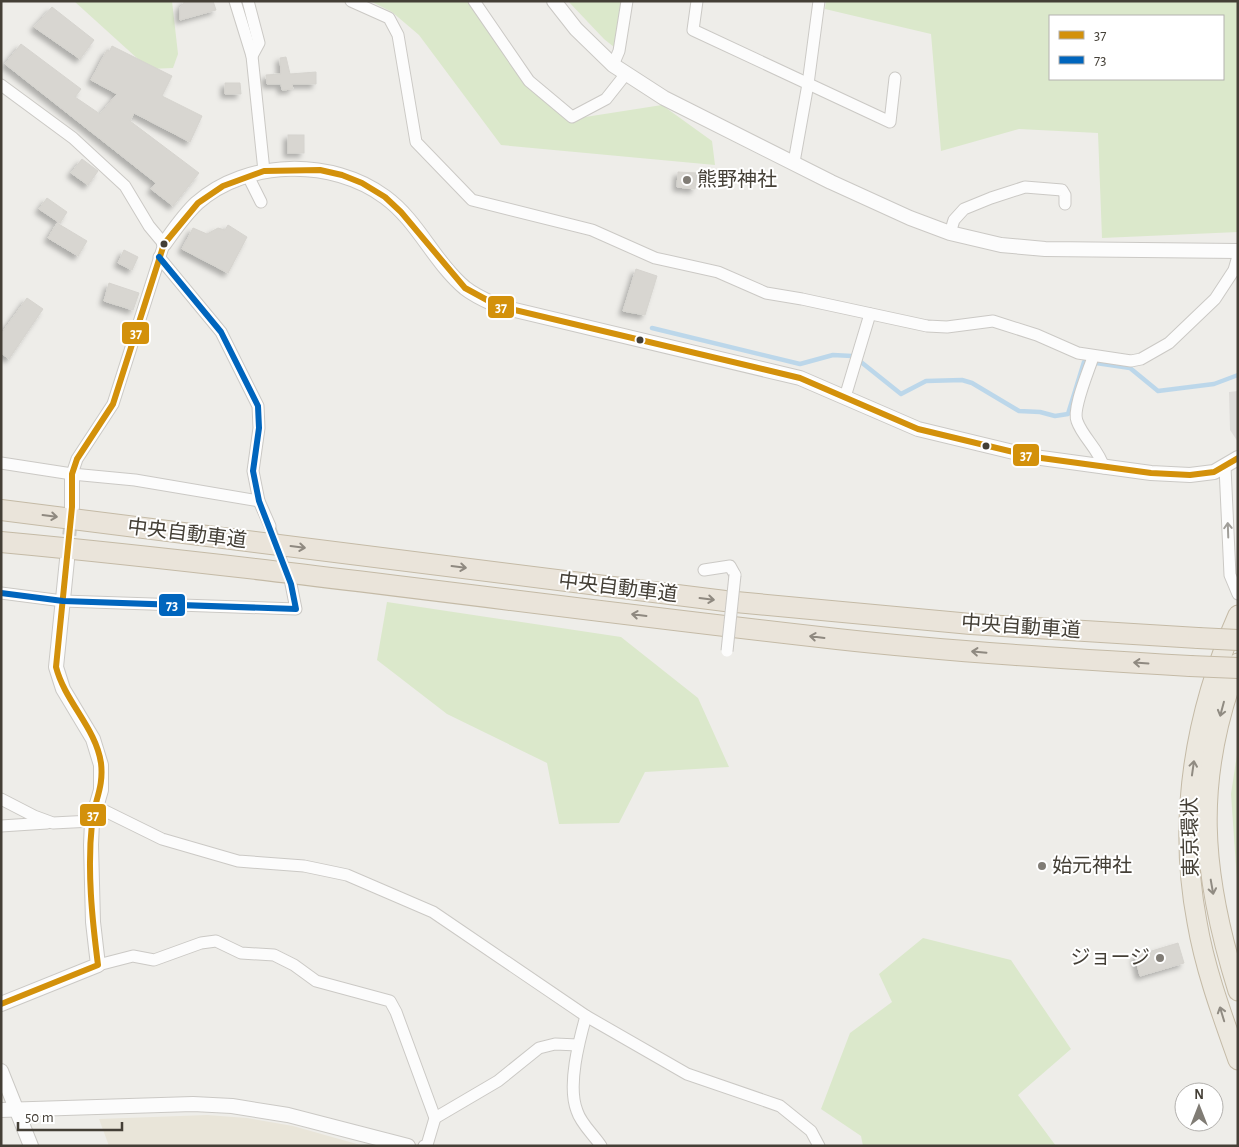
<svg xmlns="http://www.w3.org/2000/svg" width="1239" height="1147" viewBox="0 0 1239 1147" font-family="'Alegreya Sans','Noto Sans JP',sans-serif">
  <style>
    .education { fill: #e9e5d9 }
    .green { fill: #dbe8cb; fill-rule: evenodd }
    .parking { fill: #dedcd9 }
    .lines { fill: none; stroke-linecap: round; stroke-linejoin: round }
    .stream { stroke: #bcd7ea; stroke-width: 4.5 }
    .building { fill: #d8d6d1; stroke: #d6d4cf; filter: url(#shadow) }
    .minor-tunnel { stroke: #cccac5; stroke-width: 11; stroke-dasharray: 11 5.5; stroke-linecap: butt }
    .tertiary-tunnel { stroke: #cccac5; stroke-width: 14; stroke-dasharray: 14 7; stroke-linecap: butt }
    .minor-casing { stroke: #cbc9c5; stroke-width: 13 }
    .tertiary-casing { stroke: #cbc9c5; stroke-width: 16 }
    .trunk-casing { stroke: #c4baa6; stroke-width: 21 }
    .motorway-casing { stroke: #c4baa6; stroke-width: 22 }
    .minor { stroke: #fcfcfc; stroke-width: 11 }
    .tertiary { stroke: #fcfcfc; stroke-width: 14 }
    .trunk { stroke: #ece8df; stroke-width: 19 }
    .motorway { stroke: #eae4da; stroke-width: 20 }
    .minor-bridge-casing { stroke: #cbc9c5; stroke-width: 13; stroke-linecap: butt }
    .motorway-bridge-casing { stroke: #c4baa6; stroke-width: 22; stroke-linecap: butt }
    .minor-bridge { stroke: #fcfcfc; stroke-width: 11 }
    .motorway-bridge { stroke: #eae4da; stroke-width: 20 }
    .bus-1-casing { stroke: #fff; stroke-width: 10 }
    .bus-2-casing { stroke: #fff; stroke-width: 10 }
    .bus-1 { stroke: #d3910b; stroke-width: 6 }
    .bus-2 { stroke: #0065bd; stroke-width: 6 }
    .oneway { stroke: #8f8980 }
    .oneway2 { stroke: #a09e99 }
    .oneway3 { stroke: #908b82 }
    .poi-dot { fill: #807c75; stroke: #fff; stroke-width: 2 }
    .bus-dot { fill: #443f36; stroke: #fff; stroke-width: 2 }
    .labels { text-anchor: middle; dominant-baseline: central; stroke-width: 4; stroke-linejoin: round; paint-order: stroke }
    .poi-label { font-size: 20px; fill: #443f36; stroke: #fff; text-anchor: start }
    .street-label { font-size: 20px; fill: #443f36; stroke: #fff }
    .line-badge { stroke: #fff; stroke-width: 2 }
    .badge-label { font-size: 14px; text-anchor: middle; font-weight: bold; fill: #fff }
  </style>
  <defs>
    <filter id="shadow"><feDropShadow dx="-4" dy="4" stdDeviation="2.5" flood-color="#0004"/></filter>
  </defs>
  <rect width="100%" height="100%" fill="#eeede9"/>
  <path class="education" d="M207,1115L247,1118L293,1126L364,1146H109L99,1119Z"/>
  <g class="green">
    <path d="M74,1H172L178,54L173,68L149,69Z"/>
    <path d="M370,1H475L566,120L662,105L712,141L715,165L501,145L419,35L392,12Z"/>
    <path d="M568,1H627L619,51L604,39Z"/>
    <path d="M826,1H1238V232L1102,238L1098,133L1019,129L941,151L931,34L825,9ZM1050,16H1223V79H1050Z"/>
    <path d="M387,602L621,637L698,698L729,767L645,772L619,823L559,824L547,763L447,714L377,660Z"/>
    <path d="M1238,748V895L1231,794Z"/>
    <path d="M923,938L1011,960L1071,1049L1018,1095L1056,1146H863L861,1136L821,1109L850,1033L892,1002L879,974Z"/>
  </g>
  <path class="parking" d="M1238,391V442L1230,430L1229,392Z"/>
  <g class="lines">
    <g class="stream">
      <path d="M652,328L800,364L833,355L852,356"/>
      <path d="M861,362L901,394L926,381L962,380L972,383L1019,411L1040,412L1055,416L1068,414L1084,362"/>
      <path d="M1096,363L1130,368L1158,391L1214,384L1238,375"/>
    </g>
  </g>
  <g class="building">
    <path d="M185,1H213L216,10L180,20V8Z"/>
    <path d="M52,7L94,40L80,59L34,27Z"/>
    <path d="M21,44L81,89L75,97L100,114L117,94L91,80L107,50L109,52L112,46L172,76L162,96L202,116L190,142L134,113L130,121L199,173L173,206L151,189L156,183L5,64Z"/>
    <path d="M286,57L290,74L316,72V84H292L293,89L282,90L281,84H267L266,75L281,74L280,58Z"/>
    <path d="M225,83H240L241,94H225Z"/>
    <rect x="288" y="135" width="16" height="18"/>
    <path d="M82,159L98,171L88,185L71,173Z"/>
    <path d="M678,172L697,173L695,189L677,187Z"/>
    <path d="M47,198L67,212L60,223L39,209Z"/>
    <path d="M57,223L87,241L78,256L48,238Z"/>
    <path d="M228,225L247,237L228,273L182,249L193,228L207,234L218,228L225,230Z"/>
    <path d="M124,250L138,257L132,270L118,263Z"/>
    <path d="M636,269L657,276L645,315L623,311Z"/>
    <path d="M109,283L139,293L133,310L104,301Z"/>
    <path d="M27,298L43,309L9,359L1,353V334Z"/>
    <path d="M1178,943L1184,963L1140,976L1135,956Z"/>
  </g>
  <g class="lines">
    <path class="minor-tunnel" d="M270,526L288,577"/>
    <path class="tertiary-tunnel" d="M67,556L72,510"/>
    <defs>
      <g id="minor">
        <path d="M235,1L252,56L264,171"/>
        <path d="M248,1L259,43L252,56"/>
        <path d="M351,1L389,18L398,35L416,142L472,200L592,230L655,258L718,272L766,293L802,299L927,326L947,327L993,321L1037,335L1078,353L1131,361L1141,359L1169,343L1215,299L1234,270L1238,256"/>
        <path d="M474,1L529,81L572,117L606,99L625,75"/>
        <path d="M697,1L693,30L890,122L895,78"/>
        <path d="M613,65L619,51L627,1"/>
        <path d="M1,85L73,138L125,186L149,226L164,244L113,404L77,459L72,474"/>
        <path d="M794,162L808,84L819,1"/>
        <path d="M248,176L261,202"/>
        <path d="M950,233L954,220L964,209L991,198L1025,187L1062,190L1065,195V204"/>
        <path d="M159,257L221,332L258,406L259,428L253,471L259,501L270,526"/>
        <path d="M1093,357C1089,370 1072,409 1077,421C1083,438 1099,449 1104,468"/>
        <path d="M845,397L870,314"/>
        <path d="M1,463L72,474L135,480L259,501"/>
        <path d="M1225,467L1230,575L1238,594"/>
        <path d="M704,570L730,566L735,575"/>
        <path d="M1,593L63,601L296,609L291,584"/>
        <path d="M1,799L34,816L53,823L92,821"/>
        <path d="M97,807L162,839L238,861L304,866L347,875L433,912L586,1016L687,1074L780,1106L811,1131L819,1146"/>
        <path d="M1,826L47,823"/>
        <path d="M98,965L133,956L154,960L201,943L216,941L241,953L274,955L294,965L316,981L390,1001L396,1012L435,1118L427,1145L424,1146"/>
        <path d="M586,1016C579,1041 567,1086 577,1111C581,1124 594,1135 601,1146"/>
        <path d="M435,1118L498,1081L539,1048L555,1044L578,1045"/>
      </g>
      <g id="tertiary">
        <path d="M554,1L576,29L613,65L664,98L831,182L910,218L950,233L1001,245L1045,249L1238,251"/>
        <path d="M164,244C174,230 184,215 197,203C247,159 332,158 385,197C418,221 434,262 465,288C475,296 487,301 498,306L800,378L918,429L1034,457L1151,473L1190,475L1214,472L1238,458"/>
        <path d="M72,474V507"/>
        <path d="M1,1004L98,965L93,922L91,845L92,821L101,790V765L93,739L63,689L56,667L67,560"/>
        <path d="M1,1071L31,1146"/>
        <path d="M1,1110L193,1104L232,1106L288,1115L408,1146"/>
      </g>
      <g id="trunk">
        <path d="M1238,615C1195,712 1177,817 1197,922C1205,969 1222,1015 1238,1060"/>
        <path d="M1238,663C1193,780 1201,873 1238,991"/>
      </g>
      <g id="motorway">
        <path d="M1,510L725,601L971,624L1198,638"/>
        <path d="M1,542C280,568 558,608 837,639C954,652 1072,659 1190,666"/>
      </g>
    </defs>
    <use href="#minor" class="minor-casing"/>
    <use href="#tertiary" class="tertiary-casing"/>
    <use href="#trunk" class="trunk-casing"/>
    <use href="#motorway" class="motorway-casing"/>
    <use href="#minor" class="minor"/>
    <use href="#tertiary" class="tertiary"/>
    <use href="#trunk" class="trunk"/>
    <use href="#motorway" class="motorway"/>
    <defs>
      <path id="minor-bridge" d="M727,651L735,575"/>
      <g id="motorway-bridge">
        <path d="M1198,638L1238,640"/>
        <path d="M1190,666L1238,668"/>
      </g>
    </defs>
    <use href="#minor-bridge" class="minor-bridge-casing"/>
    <use href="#motorway-bridge" class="motorway-bridge-casing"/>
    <use href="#minor-bridge" class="minor-bridge"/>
    <use href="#motorway-bridge" class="motorway-bridge"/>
    <defs>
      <path id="bus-1" d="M1,1004L98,965C92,918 87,870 92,823C94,801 104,788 101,763C96,728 65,702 56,667L72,507V474L77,459L113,404L164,244L198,203L223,186L264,171L320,170L342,175L362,183L385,197L401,212L465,288L498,306L800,378L918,429L1034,457L1151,473L1190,475L1214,472L1238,458"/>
      <path id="bus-2" d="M1,593L63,601L296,609L291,584L259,501L253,471L259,428L258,406L221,332L159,257"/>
    </defs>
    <use href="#bus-1" class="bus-1-casing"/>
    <use href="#bus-2" class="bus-2-casing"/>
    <use href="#bus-1" class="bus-1"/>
    <use href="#bus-2" class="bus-2"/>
  </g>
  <defs><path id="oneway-shaft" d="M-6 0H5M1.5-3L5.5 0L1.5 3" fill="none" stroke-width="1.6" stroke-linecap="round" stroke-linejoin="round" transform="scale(1.25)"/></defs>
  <g class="oneway">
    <use href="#oneway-shaft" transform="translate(50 516) rotate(7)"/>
    <use href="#oneway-shaft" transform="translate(298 547) rotate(7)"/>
    <use href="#oneway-shaft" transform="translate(459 567) rotate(7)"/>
    <use href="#oneway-shaft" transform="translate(707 599) rotate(7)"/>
    <use href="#oneway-shaft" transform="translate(639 615) rotate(-173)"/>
    <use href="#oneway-shaft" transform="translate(817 637) rotate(-173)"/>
    <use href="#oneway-shaft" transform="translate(979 652) rotate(-175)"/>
    <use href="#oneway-shaft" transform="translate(1141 663) rotate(-176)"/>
  </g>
  <use class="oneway2" href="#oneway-shaft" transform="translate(1228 530) rotate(-92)"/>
  <g class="oneway3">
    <use href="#oneway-shaft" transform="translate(1222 709) rotate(105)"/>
    <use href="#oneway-shaft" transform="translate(1193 768) rotate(-82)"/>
    <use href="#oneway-shaft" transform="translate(1212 887) rotate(80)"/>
    <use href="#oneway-shaft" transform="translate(1222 1014) rotate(-107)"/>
  </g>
  <g class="poi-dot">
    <circle cx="687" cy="180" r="5"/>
    <circle cx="1042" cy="866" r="5"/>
    <circle cx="1160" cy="958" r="5"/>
  </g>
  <g class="bus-dot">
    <circle cx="164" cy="244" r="4.5"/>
    <circle cx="640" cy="340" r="4.5"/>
    <circle cx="986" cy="446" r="4.5"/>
  </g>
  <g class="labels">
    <g class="poi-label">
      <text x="697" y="180">熊野神社</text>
      <text x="1052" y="866">始元神社</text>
      <text x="1150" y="958" text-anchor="end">ジョージ</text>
    </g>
    <g class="street-label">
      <text transform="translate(187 534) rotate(7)">中央自動車道</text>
      <text transform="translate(618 588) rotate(7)">中央自動車道</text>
      <text transform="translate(1021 627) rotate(4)">中央自動車道</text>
      <text transform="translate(1191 837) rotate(-91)">東京環状</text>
    </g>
  </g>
  <g class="line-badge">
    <rect x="487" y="295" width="28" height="24" rx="5" fill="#d3910b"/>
    <rect x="121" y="321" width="29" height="24" rx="5" fill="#d3910b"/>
    <rect x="1012" y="443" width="28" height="24" rx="5" fill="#d3910b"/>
    <rect x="158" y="593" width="28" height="24" rx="5" fill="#0065bd"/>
    <rect x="79" y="803" width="28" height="24" rx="5" fill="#d3910b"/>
  </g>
  <g class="badge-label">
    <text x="501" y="312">37</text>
    <text x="136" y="338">37</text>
    <text x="1026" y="460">37</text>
    <text x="172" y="610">73</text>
    <text x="93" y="820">37</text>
  </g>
  <rect width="1239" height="1147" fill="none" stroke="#443f36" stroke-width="5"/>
  <rect x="1049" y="15" width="175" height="65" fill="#ffffff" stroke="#b4b2af"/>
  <rect x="1059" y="31" width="25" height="8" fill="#d3910b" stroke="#b4b2af"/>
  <text x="1094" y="40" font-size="15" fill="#443f36">37</text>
  <rect x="1059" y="56" width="25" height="8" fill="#0065bd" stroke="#b4b2af"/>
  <text x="1094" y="65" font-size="15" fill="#443f36">73</text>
  <g transform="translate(1199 1107)"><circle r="24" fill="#ffffff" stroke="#b4b2af"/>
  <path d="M0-4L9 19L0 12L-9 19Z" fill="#807c75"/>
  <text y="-8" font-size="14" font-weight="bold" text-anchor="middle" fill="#443f36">N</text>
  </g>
  <path d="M18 1122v8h104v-8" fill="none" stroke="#443f36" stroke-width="2.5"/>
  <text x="25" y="1122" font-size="15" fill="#443f36" stroke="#ffffff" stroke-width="4" paint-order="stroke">50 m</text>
</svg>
